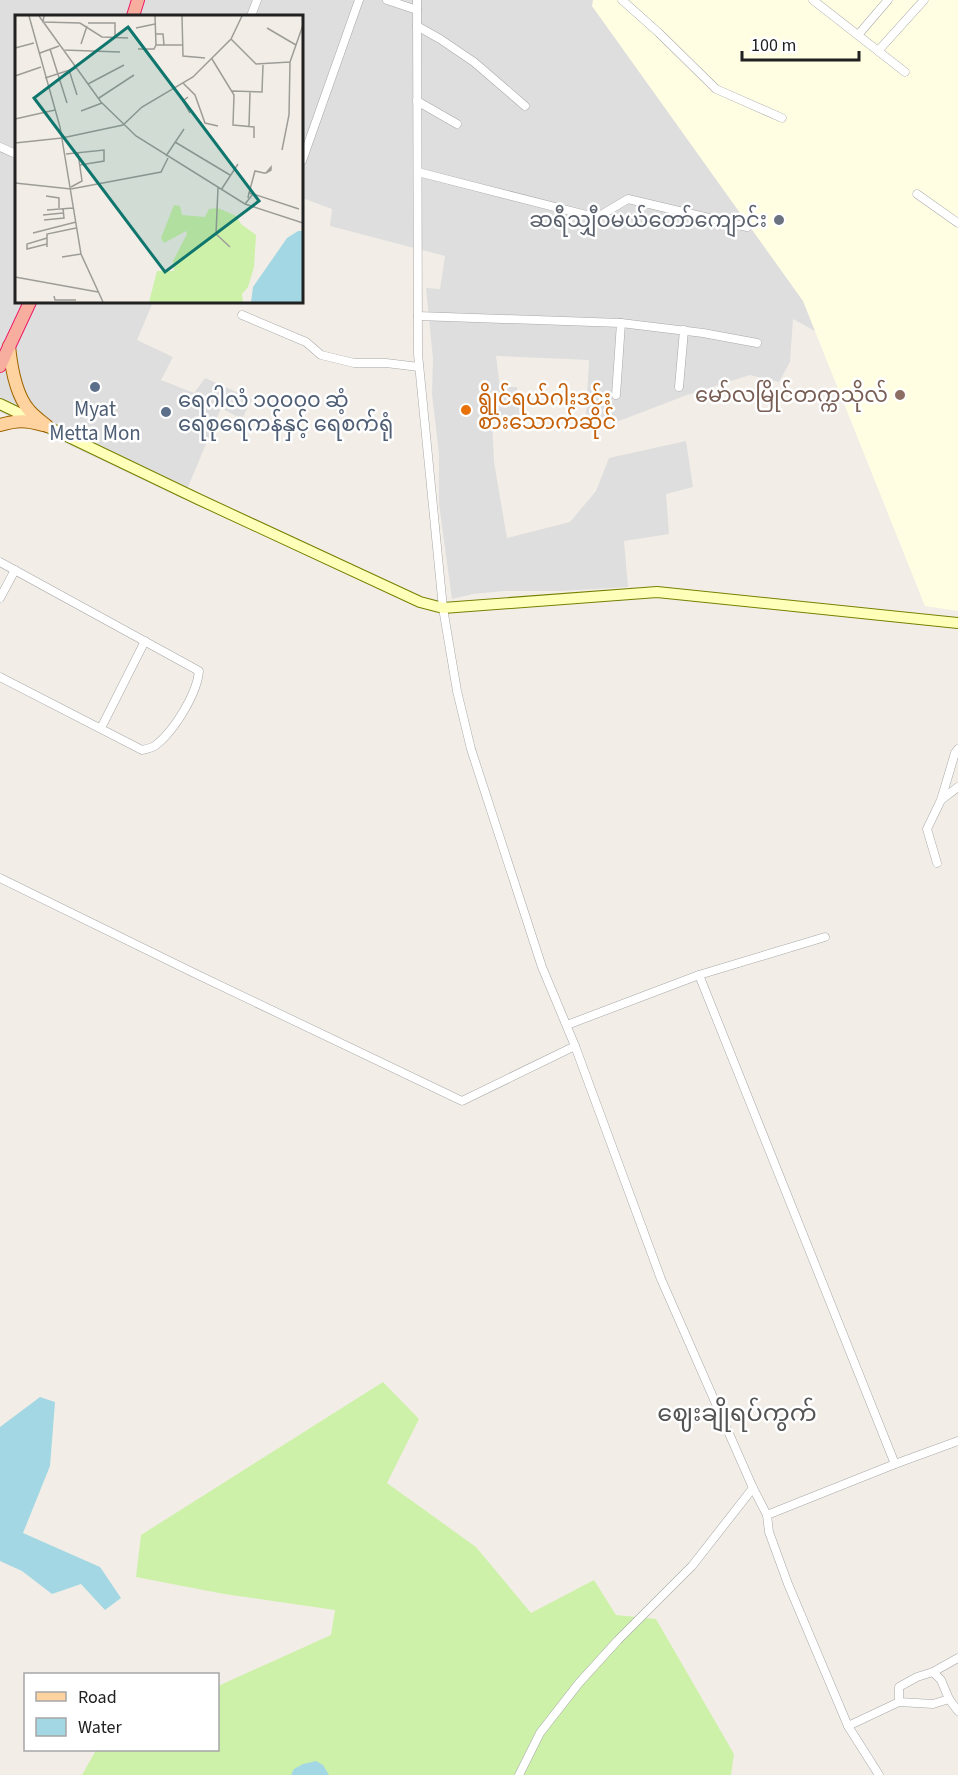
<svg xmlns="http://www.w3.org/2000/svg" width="958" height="1775" viewBox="0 0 958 1775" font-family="'Source Sans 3','Noto Sans Myanmar',sans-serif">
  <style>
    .residential { fill: #dfdede }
    .education { fill: #fffee3 }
    .grass { fill: #cef1a9 }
    .water { fill: #a3d7e4 }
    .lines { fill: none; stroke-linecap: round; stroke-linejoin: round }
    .minor-casing { stroke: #a8a8a8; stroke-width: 9 }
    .secondary-casing { stroke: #768000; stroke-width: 12 }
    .primary-casing { stroke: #9e6500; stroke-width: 14 }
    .trunk-casing { stroke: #ee1767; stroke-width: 14 }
    .minor { stroke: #fff; stroke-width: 8 }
    .secondary { stroke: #feffb8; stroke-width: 10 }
    .primary { stroke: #ffd39f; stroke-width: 12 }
    .trunk { stroke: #f8ae9f; stroke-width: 12 }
    .worship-dot { fill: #6b7280; stroke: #fff; stroke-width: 2 }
    .service-dot { fill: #5c6f8a; stroke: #fff; stroke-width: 2 }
    .education-dot { fill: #8d6e63; stroke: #fff; stroke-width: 2 }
    .food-dot { fill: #e8710a; stroke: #fff; stroke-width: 2 }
    .labels { text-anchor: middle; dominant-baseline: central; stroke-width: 5; stroke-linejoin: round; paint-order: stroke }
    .worship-label { font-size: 21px; fill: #5b616d; stroke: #fff; text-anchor: end }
    .education-label { font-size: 21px; fill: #785e54; stroke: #fff; text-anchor: end }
    .food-label { font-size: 21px; fill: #c56008; stroke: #fff; text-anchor: start }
    .service-label { font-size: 21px; fill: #4e5e75; stroke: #fff; text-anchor: start }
    .quarter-label { font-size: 24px; fill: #545454; stroke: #fff }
    .inset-road { fill: none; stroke: #9e9c98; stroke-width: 1.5 }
    .view { fill: #0f766e; fill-opacity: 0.15; stroke: #0f766e; stroke-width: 3 }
    .inset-edge { fill: none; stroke: #212121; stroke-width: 3 }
  </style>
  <rect width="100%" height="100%" fill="#f2eee7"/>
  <path class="residential" d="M0,0H958L844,347L793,319L790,362L779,382L750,375L687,395L619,421L586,416L589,360L496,356L500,387H517L520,415L492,418L494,462L507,538L570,522L596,491L609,458L686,441L693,487L666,494L669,534L624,541L628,587L561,591H504L473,594L452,599L439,504V454L432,394L433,359L426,288L440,289L445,256L330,226L332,209L302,198V16H16V302H153L137,340L173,357L161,380L194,393L205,378L252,399L242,419L221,408L183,499L0,412Z"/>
  <path class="education" d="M593,0H958V611L925,606L803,301L592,6Z"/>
  <path class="grass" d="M383,1382L419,1419L387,1483L476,1547L531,1613L594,1580L616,1615L656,1619L734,1754L731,1775H82L96,1750H218V1686L331,1635L335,1610L224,1594L136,1577L141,1535Z"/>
  <g class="water">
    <path d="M40,1397L55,1402L50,1466L23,1533L100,1567L121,1598L105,1610L81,1584L52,1594L22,1571L0,1561V1427Z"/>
    <path d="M316,1761L323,1765L329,1775H291L294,1769L303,1764Z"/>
  </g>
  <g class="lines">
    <defs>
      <g id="minor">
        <path d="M387,0L417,10"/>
        <path d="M417,0L418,354L443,608L457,691L471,749L542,967L575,1046L661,1279L753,1488L767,1515L769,1532L788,1584L848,1726L879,1775"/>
        <path d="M622,0L659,33L716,89L782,118"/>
        <path d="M813,0L905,72"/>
        <path d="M251,16L257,0"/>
        <path d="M417,26L440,39L474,62L525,106"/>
        <path d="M858,35L888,0"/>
        <path d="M878,51L924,0"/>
        <path d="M417,101L457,124"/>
        <path d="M0,147L16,154"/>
        <path d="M302,161L359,0"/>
        <path d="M418,172L594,217L601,215L628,199L747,227"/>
        <path d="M917,194L958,223"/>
        <path d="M242,315L306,342L321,355L354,363H386L419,367"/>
        <path d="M418,316L621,323L703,333L757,343"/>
        <path d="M679,387L684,330"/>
        <path d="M616,395L621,323"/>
        <path d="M0,562L199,671C197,694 174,731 156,745C152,748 147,749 142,750L0,677"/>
        <path d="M0,598L15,570"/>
        <path d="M101,728L145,641"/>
        <path d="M941,800L958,787"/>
        <path d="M937,863L927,829L941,800L955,753L958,749"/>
        <path d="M0,878L194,973L462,1101L575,1046"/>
        <path d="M699,975L895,1464"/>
        <path d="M567,1025L699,975L825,937"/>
        <path d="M767,1515L895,1464L958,1441"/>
        <path d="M933,1672L958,1658"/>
        <path d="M949,1699L958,1711"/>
        <path d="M848,1726L899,1702L933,1704L949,1699L941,1680L933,1672L917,1677L899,1687V1702"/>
        <path d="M519,1775L540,1733L579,1683L618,1640L692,1566L753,1488"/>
      </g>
      <path id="secondary" d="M0,404L198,499L420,602L443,608L657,592L958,623"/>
      <g id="primary">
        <path d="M9,346C11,366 15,394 29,410C34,416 41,421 47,426"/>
        <path d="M0,425C18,420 25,420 43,425"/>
      </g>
      <g id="trunk">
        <path d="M133,16L138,0"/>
        <path d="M0,366L30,302"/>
      </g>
    </defs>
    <use href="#minor" class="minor-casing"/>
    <use href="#secondary" class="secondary-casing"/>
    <use href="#primary" class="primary-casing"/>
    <use href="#trunk" class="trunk-casing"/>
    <use href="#minor" class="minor"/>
    <use href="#secondary" class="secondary"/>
    <use href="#primary" class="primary"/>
    <use href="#trunk" class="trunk"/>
  </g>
  <circle class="worship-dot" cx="779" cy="220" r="6"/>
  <g class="service-dot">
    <circle cx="95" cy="387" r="6"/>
    <circle cx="166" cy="412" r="6"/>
  </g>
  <circle class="education-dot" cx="900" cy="395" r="6"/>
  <circle class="food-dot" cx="466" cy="410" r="6"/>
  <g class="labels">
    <g class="worship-label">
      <text x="767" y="220">ဆရီသျှီဝမယ်တော်ကျောင်း</text>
    </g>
    <g class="education-label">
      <text x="888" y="395">မော်လမြိုင်တက္ကသိုလ်</text>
    </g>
    <g class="food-label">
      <text x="478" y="398">ရွိုင်ရယ်ဂါးဒင်း<tspan x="478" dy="24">စားသောက်ဆိုင်</tspan></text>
    </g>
    <g class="service-label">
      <text x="178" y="400">ရေဂါလံ ၁၀၀၀၀ ဆံ့<tspan x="178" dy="24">ရေစုရေကန်နှင့် ရေစက်ရုံ</tspan></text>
      <text x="95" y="409" text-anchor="middle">Myat<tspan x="95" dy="24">Metta Mon</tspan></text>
    </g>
    <g class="quarter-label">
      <text x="737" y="1413">ဈေးချိုရပ်ကွက်</text>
    </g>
  </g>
  <g transform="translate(15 15)">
    <rect width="288" height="288" fill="#f2eee7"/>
    <path d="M159,190L165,191L167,200L190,202L194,194L203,193L221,201L226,209L241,220L239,252L233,272L227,279L228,287H134L142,256H159L158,246L172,219L171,216L149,228L146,223Z" fill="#cef1a9"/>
    <path d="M283,216H288V287H236L238,272L272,223Z" fill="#a3d7e4"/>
    <path class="inset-road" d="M14,1L45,112L66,239L88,287M24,1L86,87L121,121L230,189L288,208M29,1L28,7L65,8L87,22L113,23M140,1L141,30H168M167,1L168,41L190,43M73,8H100V23M121,13L140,9M252,13L281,30M140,19H148L149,30M216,24L241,49L275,47L288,10M66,29L72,11M0,33L19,28M35,34L52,88M123,34H139L141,30M48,35L105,37M25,38L44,31M197,44L219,80L218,110L239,112V123M54,55L62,80M0,61L26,52M30,63L61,53M168,68L180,80L190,108L203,111M73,69L109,50M217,76L247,77L248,50M173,82L168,86L175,98M84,83L119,60M66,96L87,88M0,104L40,95M234,111L235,77M47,123L108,110L127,92L178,62L216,24L227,1M160,127L215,160M0,128L47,123M267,135L274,100L275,47M51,139L89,135V146L65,150M151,141L169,114M0,168L56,174L146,157L153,143M56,172L67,166L63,138M203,173L201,219L215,232M206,175L223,149M234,178L240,156L249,158H251L256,155V152L251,158M238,179L284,194M31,181L44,183V193M230,189L238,179L234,178L233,183M32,195L58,193M28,200L48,198M29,205L49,203L48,193M18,218L61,207M32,223L12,229V234L32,229M32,232V219L61,213M47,242L66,239M0,262L83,277M39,281L40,285H61"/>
    <path class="view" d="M113,12L244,186L150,257L19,83Z"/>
    <rect width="288" height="288" class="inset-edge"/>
  </g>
  <rect x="24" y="1673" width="195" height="78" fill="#ffffff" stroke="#a6a6a6" stroke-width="1.5"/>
  <rect x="36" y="1692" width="30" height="9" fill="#ffd39f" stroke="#a6a6a6" stroke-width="1.5"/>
  <text x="78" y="1703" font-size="18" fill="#212121">Road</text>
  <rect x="36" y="1718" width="30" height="18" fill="#a3d7e4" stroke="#a6a6a6" stroke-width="1.5"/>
  <text x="78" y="1733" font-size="18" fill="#212121">Water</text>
  <path d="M742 51v9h117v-9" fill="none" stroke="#212121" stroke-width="3"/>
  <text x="751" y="51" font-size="18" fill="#212121" stroke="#ffffff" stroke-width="4.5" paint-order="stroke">100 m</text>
</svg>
